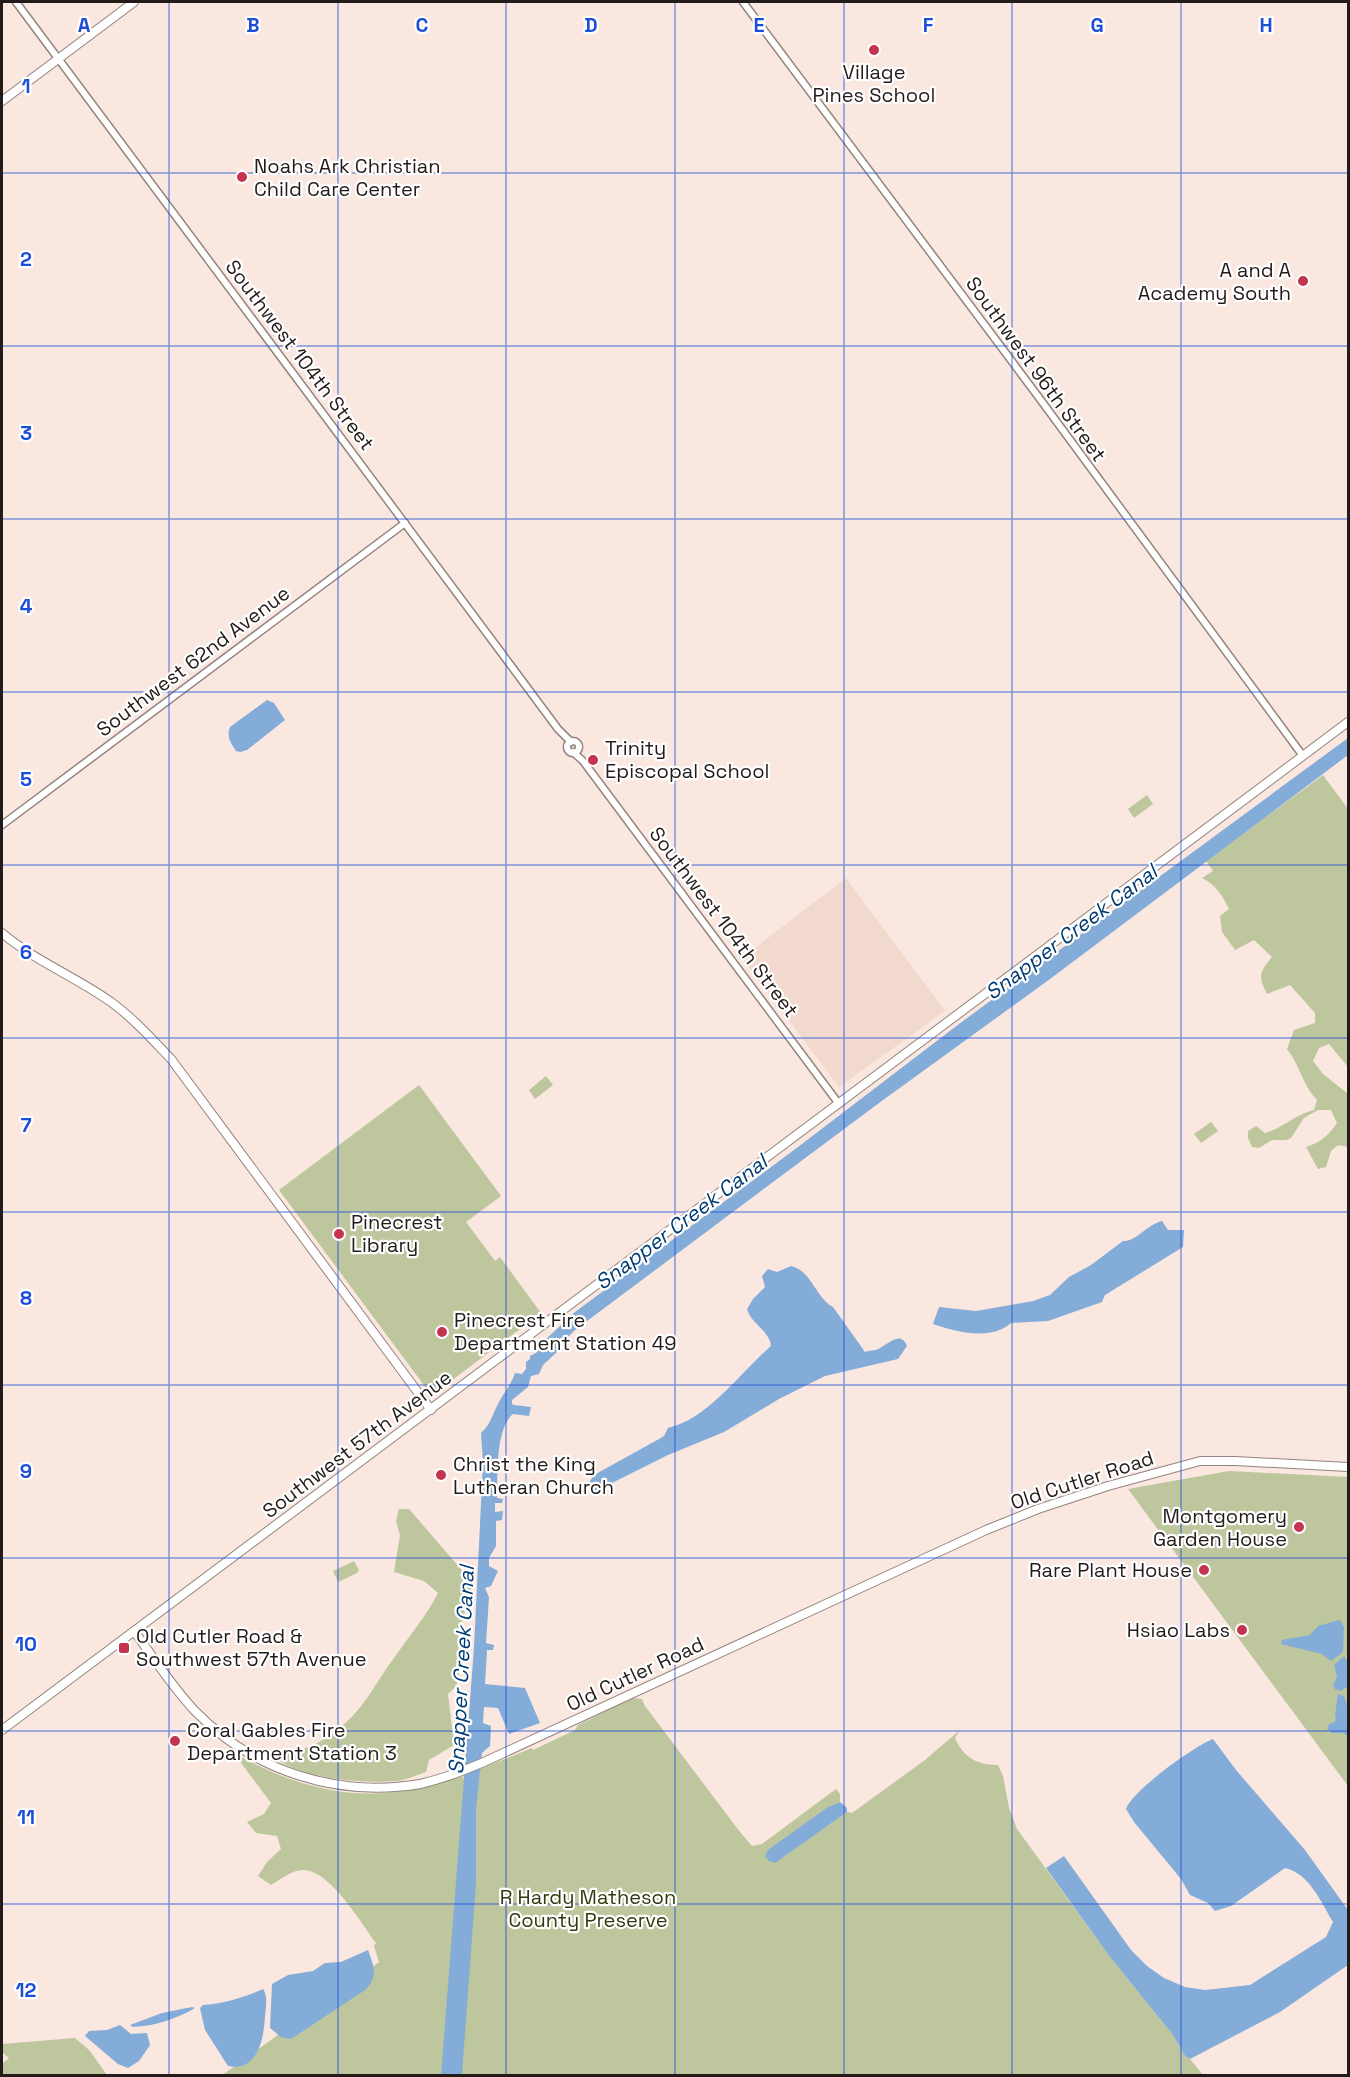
<svg xmlns="http://www.w3.org/2000/svg" width="1350" height="2077" viewBox="0 0 1350 2077" font-family="'Space Grotesk',sans-serif">
  <style>
    .built { fill: #f2d9ce }
    .green { fill: #bdc69c }
    .water { fill: #84acd9 }
    .lines { fill: none; stroke-linecap: round; stroke-linejoin: round }
    .minor-casing { stroke: #94847d; stroke-width: 9 }
    .major-casing { stroke: #94847d; stroke-width: 10 }
    .minor { stroke: #fff; stroke-width: 6 }
    .major { stroke: #fff; stroke-width: 8 }
    .grid { fill: none; stroke: #1d4ed8; stroke-width: 1.5; stroke-opacity: 0.55 }
    .poi-dot { fill: #c43450; stroke: #fff; stroke-width: 2 }
    .labels { text-anchor: middle; dominant-baseline: central; stroke-width: 4.5; stroke-linejoin: round; paint-order: stroke }
    .poi-label { font-size: 20px; fill: #221b19; stroke: #fff; text-anchor: start }
    .street-label { font-size: 20px; fill: #221b19; stroke: #fff }
    .park-label { font-size: 20px; fill: #32390d; stroke: #fff }
    .water-label { font-size: 21px; font-style: italic; fill: #003c73; stroke: #fff }
    .grid-label { font-size: 20px; text-anchor: middle; font-weight: bold; fill: #1d4ed8; stroke: #fff; stroke-width: 4.5; stroke-linejoin: round; paint-order: stroke }
  </style>
  <rect width="100%" height="100%" fill="#f9e7e0"/>
  <path class="built" d="M846,878L945,1011L839,1087L742,958Z"/>
  <g class="green">
    <path d="M1323,775L1348,809V1067L1329,1044L1319,1048L1313,1061L1323,1074L1347,1093L1348,1147L1338,1145L1331,1151L1326,1167L1318,1169L1306,1147C1320,1143 1329,1135 1337,1123L1331,1110H1318L1304,1118L1291,1138L1286,1140H1272L1259,1148L1252,1147L1248,1138V1131L1256,1126L1265,1133C1283,1128 1296,1114 1314,1110L1317,1100C1301,1082 1301,1067 1287,1049L1294,1030L1315,1023V1013L1290,985L1267,994C1258,976 1259,973 1272,957L1254,940L1235,950L1222,932L1220,916L1229,909C1223,896 1215,884 1202,878L1213,871L1206,861Z"/>
    <path d="M1147,795L1153,804L1134,818L1128,809Z"/>
    <path d="M546,1076L553,1085L535,1099L529,1090Z"/>
    <path d="M419,1085L501,1196L466,1222L495,1261L500,1257L541,1313L435,1393L429,1392L279,1190Z"/>
    <path d="M1211,1122L1218,1131L1201,1143L1194,1134Z"/>
    <path d="M1229,1471L1348,1477V1786L1128,1489Z"/>
    <path d="M399,1509H409L466,1575L472,1586L458,1637L459,1679L455,1687L448,1694L454,1745L429,1760L426,1772C416,1775 405,1781 394,1781C364,1784 299,1778 276,1758C284,1749 295,1752 305,1748C315,1745 325,1739 333,1733C364,1711 373,1686 394,1658C409,1636 426,1617 438,1593L424,1581L394,1572L400,1535L396,1521Z"/>
    <path d="M354,1561L359,1570L357,1573L338,1582L333,1571Z"/>
    <path d="M631,1698L642,1699L645,1706L740,1832L752,1846L762,1844L836,1789L840,1794V1802L828,1807L774,1863L847,1812L852,1813L925,1760L960,1730L955,1738C963,1757 977,1765 998,1765L1003,1776L1009,1808L1017,1829L1110,1957L1173,2035L1185,2056L1190,2059L1203,2075L221,2076L379,1962L374,1946L376,1943C361,1923 331,1872 305,1870C293,1869 281,1879 271,1885L258,1876L267,1862L281,1849L277,1836L256,1833L247,1822L264,1814L271,1803L233,1752C277,1778 331,1797 382,1793C410,1792 437,1783 464,1776L463,1779L480,1774V1769L532,1748L533,1750L575,1730L578,1725Z"/>
    <path d="M75,2038L89,2050L107,2075H2V2064L9,2058L2,2052V2044Z"/>
  </g>
  <g class="water">
    <path d="M267,700L274,703L285,720L247,750L240,752L236,751C231,743 226,737 230,727Z"/>
    <path d="M1348,738V755L1050,979L879,1103L575,1330L562,1343L557,1352L543,1365L539,1374L531,1376L528,1387L512,1400V1404L514,1405L531,1407L529,1416L513,1414C495,1429 498,1476 497,1498L503,1499L502,1503H495V1512L503,1511L502,1520L496,1521V1546L489,1558V1566L498,1571L491,1586L485,1588L489,1597L486,1643L494,1645L493,1650H487L485,1684L525,1688L540,1723L509,1734L498,1708L484,1707L483,1723L491,1726L490,1746L482,1753L476,1809V1883L462,2075L441,2076L474,1648L483,1462L481,1433C491,1424 492,1415 498,1404C503,1393 511,1386 515,1373L522,1374L526,1369V1362L530,1359V1356L536,1353L543,1342L575,1312L798,1147L959,1024Z"/>
    <path d="M1162,1221L1168,1230H1184L1183,1247L1105,1295L1102,1302L1048,1321L1011,1323C990,1341 957,1332 933,1324L939,1307L976,1311L1033,1301L1050,1295L1069,1277L1091,1265L1123,1241C1136,1242 1148,1224 1162,1221Z"/>
    <path d="M791,1266C812,1271 815,1297 833,1307L865,1352C867,1351 875,1350 876,1350C887,1346 900,1329 907,1346L898,1359L825,1376L779,1399L724,1432L668,1455L596,1491L591,1489L588,1484L594,1475L659,1439L664,1436L668,1428C707,1420 741,1372 771,1346C770,1331 751,1324 747,1309L753,1299L765,1287L762,1276L768,1269L777,1272Z"/>
    <path d="M1340,1620L1344,1627L1343,1652L1331,1661L1322,1654L1281,1644L1282,1640L1310,1635L1318,1626Z"/>
    <path d="M1344,1656L1348,1662V1686L1341,1691L1335,1689L1333,1686L1337,1677L1334,1665Z"/>
    <path d="M1338,1694L1344,1696L1348,1708V1736L1343,1733H1332L1327,1729L1329,1724L1333,1723L1336,1720L1335,1715Z"/>
    <path d="M1213,1739L1236,1770L1305,1850L1348,1910V1965L1280,2012L1190,2059L1185,2056L1173,2035L1110,1957L1046,1868L1064,1856L1131,1950L1147,1966L1164,1978L1185,1987L1205,1990L1250,1985L1326,1937L1333,1922C1321,1902 1309,1873 1285,1868L1231,1906L1215,1911L1208,1903L1190,1895L1181,1879L1134,1822L1126,1809C1132,1791 1194,1746 1213,1739Z"/>
    <path d="M840,1802L847,1808V1812L775,1863L769,1861L765,1856L768,1850L828,1807Z"/>
    <path d="M368,1950C374,1967 379,1976 365,1990L291,2039L281,2037L270,2028L272,1984L288,1975L313,1971L325,1963L341,1962Z"/>
    <path d="M263,1989C268,1996 266,2007 265,2016C264,2038 258,2072 228,2066L205,2030L200,2008L203,2005C223,2004 245,1997 263,1989Z"/>
    <path d="M192,2007L195,2008C176,2019 155,2026 133,2027L130,2025L162,2013Z"/>
    <path d="M120,2025L131,2034L147,2033L150,2045L139,2061L128,2068L118,2064L85,2036L89,2031L107,2030Z"/>
  </g>
  <g class="lines">
    <defs>
      <g id="minor">
        <path d="M16,2L509,663L558,729L571,742"/>
        <path d="M743,2L1037,395L1303,756"/>
        <circle cx="573" cy="747" r="6"/>
        <path d="M573,752L583,761L839,1104"/>
        <path d="M2,825L405,523"/>
      </g>
      <g id="major">
        <path d="M2,101L134,2"/>
        <path d="M2,933C35,961 76,977 111,1002C133,1018 152,1039 171,1059L431,1410"/>
        <path d="M134,1631C154,1658 172,1687 195,1711C253,1771 337,1798 420,1784C442,1779 463,1771 484,1762L986,1530L1038,1509L1108,1486L1200,1461H1235L1348,1467"/>
        <path d="M2,1730L1348,722"/>
      </g>
    </defs>
    <use href="#minor" class="minor-casing"/>
    <use href="#major" class="major-casing"/>
    <use href="#minor" class="minor"/>
    <use href="#major" class="major"/>
  </g>
  <path class="grid" d="M169,2V2076M338,2V2076M506,2V2076M675,2V2076M844,2V2076M1012,2V2076M1181,2V2076M2,173H1348M2,346H1348M2,519H1348M2,692H1348M2,865H1348M2,1038H1348M2,1212H1348M2,1385H1348M2,1558H1348M2,1731H1348M2,1904H1348"/>
  <g class="poi-dot">
    <circle cx="874" cy="50" r="6"/>
    <circle cx="242" cy="177" r="6"/>
    <circle cx="1303" cy="281" r="6"/>
    <circle cx="593" cy="760" r="6"/>
    <circle cx="339" cy="1234" r="6"/>
    <circle cx="442" cy="1332" r="6"/>
    <circle cx="441" cy="1475" r="6"/>
    <circle cx="1299" cy="1527" r="6"/>
    <circle cx="1204" cy="1570" r="6"/>
    <circle cx="1242" cy="1630" r="6"/>
    <rect x="118" y="1642" width="12" height="12" rx="3"/>
    <circle cx="175" cy="1741" r="6"/>
  </g>
  <g class="labels">
    <g class="poi-label">
      <text x="874" y="72" text-anchor="middle">Village<tspan x="874" dy="23">Pines School</tspan></text>
      <text x="254" y="166">Noahs Ark Christian<tspan x="254" dy="23">Child Care Center</tspan></text>
      <text x="1291" y="270" text-anchor="end">A and A<tspan x="1291" dy="23">Academy South</tspan></text>
      <text x="605" y="748">Trinity<tspan x="605" dy="23">Episcopal School</tspan></text>
      <text x="351" y="1222">Pinecrest<tspan x="351" dy="23">Library</tspan></text>
      <text x="454" y="1320">Pinecrest Fire<tspan x="454" dy="23">Department Station 49</tspan></text>
      <text x="453" y="1464">Christ the King<tspan x="453" dy="23">Lutheran Church</tspan></text>
      <text x="1287" y="1516" text-anchor="end">Montgomery<tspan x="1287" dy="23">Garden House</tspan></text>
      <text x="1192" y="1570" text-anchor="end">Rare Plant House</text>
      <text x="1230" y="1630" text-anchor="end">Hsiao Labs</text>
      <text x="136" y="1636">Old Cutler Road &amp;<tspan x="136" dy="23">Southwest 57th Avenue</tspan></text>
      <text x="187" y="1730">Coral Gables Fire<tspan x="187" dy="23">Department Station 3</tspan></text>
    </g>
    <g class="street-label">
      <text transform="translate(300 355) rotate(53)">Southwest 104th Street</text>
      <text transform="translate(1036 369) rotate(54)">Southwest 96th Street</text>
      <text transform="translate(193 661) rotate(-37)">Southwest 62nd Avenue</text>
      <text transform="translate(724 922) rotate(53)">Southwest 104th Street</text>
      <text transform="translate(357 1444) rotate(-37)">Southwest 57th Avenue</text>
      <text transform="translate(1082 1480) rotate(-18)">Old Cutler Road</text>
      <text transform="translate(635 1674) rotate(-25)">Old Cutler Road</text>
    </g>
    <g class="park-label">
      <text x="588" y="1897">R Hardy Matheson<tspan x="588" dy="23">County Preserve</tspan></text>
    </g>
    <g class="water-label">
      <text transform="translate(1071 932) rotate(-37)">Snapper Creek Canal</text>
      <text transform="translate(681 1222) rotate(-37)">Snapper Creek Canal</text>
      <text transform="translate(461 1670) rotate(-87)">Snapper Creek Canal</text>
    </g>
  </g>
  <g class="grid-label">
    <text x="84" y="32">A</text>
    <text x="253" y="32">B</text>
    <text x="422" y="32">C</text>
    <text x="591" y="32">D</text>
    <text x="759" y="32">E</text>
    <text x="928" y="32">F</text>
    <text x="1097" y="32">G</text>
    <text x="1266" y="32">H</text>
    <text x="26" y="93">1</text>
    <text x="26" y="266">2</text>
    <text x="26" y="440">3</text>
    <text x="26" y="613">4</text>
    <text x="26" y="786">5</text>
    <text x="26" y="959">6</text>
    <text x="26" y="1132">7</text>
    <text x="26" y="1305">8</text>
    <text x="26" y="1478">9</text>
    <text x="26" y="1651">10</text>
    <text x="26" y="1824">11</text>
    <text x="26" y="1997">12</text>
  </g>
  <rect width="1350" height="2077" fill="none" stroke="#221b19" stroke-width="6"/>
</svg>
